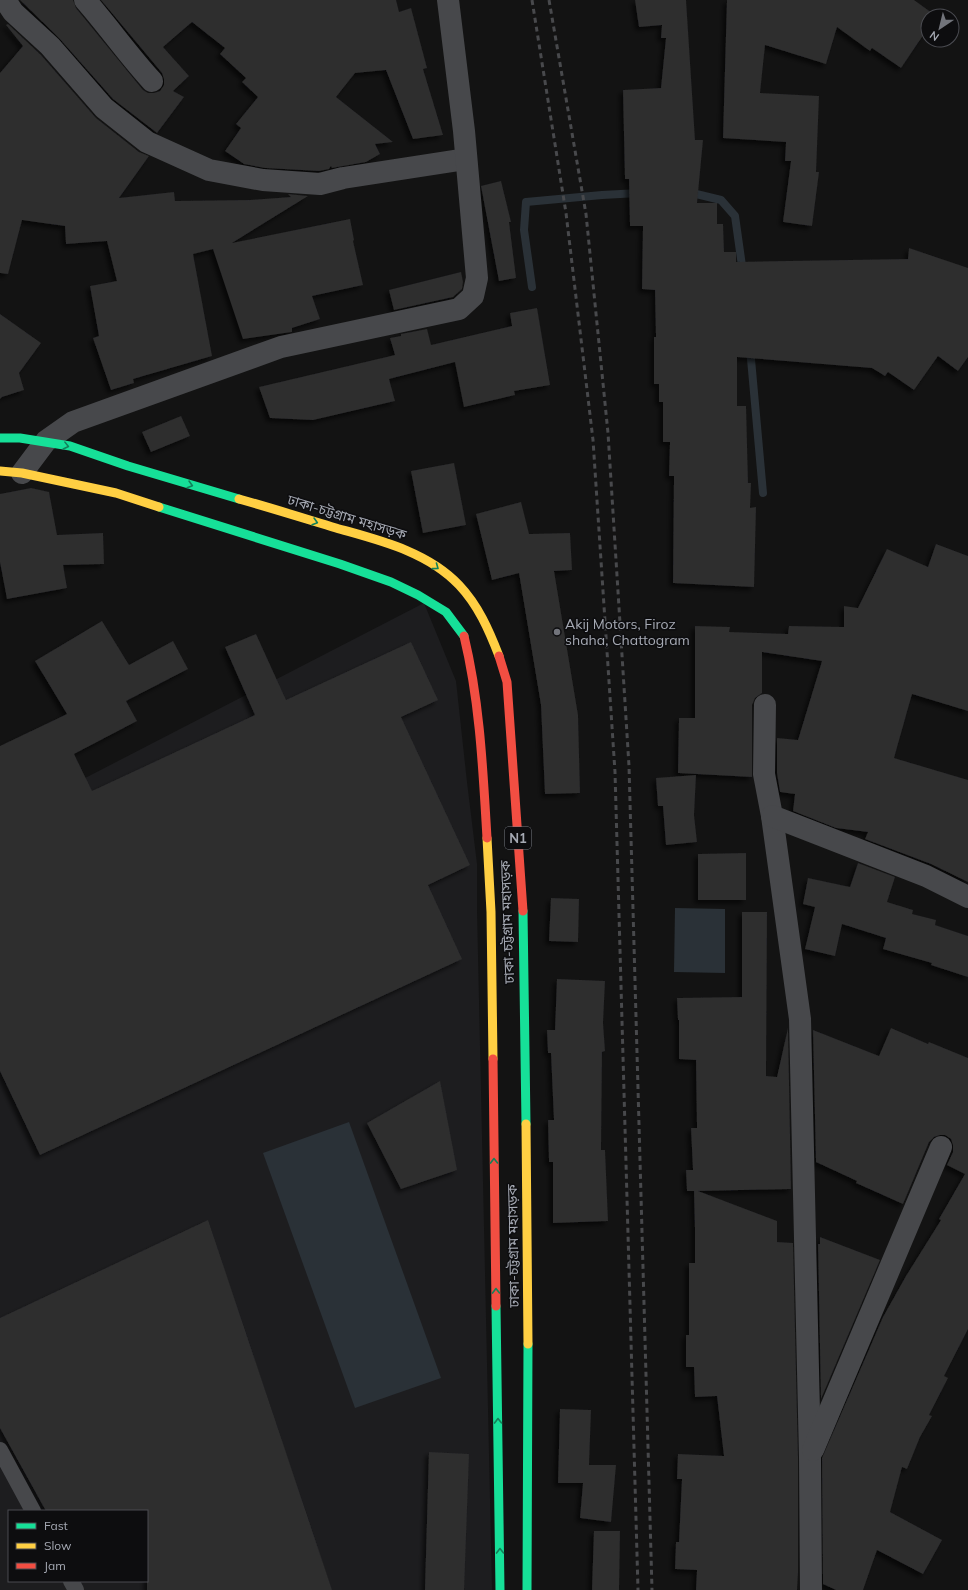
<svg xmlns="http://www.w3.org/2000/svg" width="968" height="1590" viewBox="0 0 968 1590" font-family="Mulish,'Noto Sans Bengali',sans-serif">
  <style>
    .built { fill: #1d1d1f; fill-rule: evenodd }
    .water { fill: #2a3137 }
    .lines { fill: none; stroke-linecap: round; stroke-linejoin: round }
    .stream { stroke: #2a3137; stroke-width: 8 }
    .building { fill: #2d2d2e; filter: url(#shadow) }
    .lane { stroke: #47484b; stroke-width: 16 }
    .street { stroke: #47484b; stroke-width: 22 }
    .fast { stroke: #16e098; stroke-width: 9 }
    .slow { stroke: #ffcf43; stroke-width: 9 }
    .jam { stroke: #f24e42; stroke-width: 9 }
    .rail { stroke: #48494c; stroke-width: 3; stroke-dasharray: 5 4; stroke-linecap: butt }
    .oneway { stroke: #12815a }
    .poi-dot { fill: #72747b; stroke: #0d0d0f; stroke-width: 1.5 }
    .labels { text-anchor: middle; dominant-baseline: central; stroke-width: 3; stroke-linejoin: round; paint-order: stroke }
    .shield { fill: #0d0d0f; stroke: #777a82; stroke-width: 1 }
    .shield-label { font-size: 13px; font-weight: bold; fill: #a5a9b3 }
    .street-label { font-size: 14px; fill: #a5a9b3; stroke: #0d0d0f }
    .poi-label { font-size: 14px; fill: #a5a9b3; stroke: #0d0d0f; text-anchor: start }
  </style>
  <defs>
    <filter id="shadow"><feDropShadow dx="-3.5" dy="3.5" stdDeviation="2" flood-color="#0009"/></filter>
  </defs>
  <rect width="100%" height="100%" fill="#131313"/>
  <path class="built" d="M424,603L456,681L467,782L477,864V910L492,1590H0V822ZM9,1511H147V1581H9Z"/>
  <g class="water">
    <path d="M675,908L725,909V973L674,972Z"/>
    <path d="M349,1122L441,1378L355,1408L263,1153Z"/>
  </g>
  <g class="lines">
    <g class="stream">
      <path d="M688,192L721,200L735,216L743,273"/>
      <path d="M532,287L524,230L526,202L602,195L639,193"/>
      <path d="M750,348L763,493"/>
    </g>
  </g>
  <g class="building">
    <path d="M20,0H73L76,8L134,79L143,90L148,93H154L160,91L164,85V79L162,73L101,0H396L399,12L411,8L427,68L423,69L443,135L413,139L386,70L355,73L336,97L393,142L375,144L380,154L366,162L332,168L331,166L329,169L319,171L265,168L244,164L225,151L241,128L236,124L258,97L242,82L246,78L220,54L225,48L192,22L163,47L189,76L173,91L184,97L157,133L113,99L59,38Z"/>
    <path d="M635,0H686L695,140H703L697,203H717V224H723L724,252H736V262L908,259L909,248L968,268V357L958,371L938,356L914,390L888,372L885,376L872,368L737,357V406H746L748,483H751L750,508L756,507L754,587L673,583L674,476H669L670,442H663V402H659V384H654V337H656L655,290L642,289L643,226H630L629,179H625L623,90L661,88L666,38H661L662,25L639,27Z"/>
    <path d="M727,0H914L932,13L921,28L926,31L901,68L872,48L870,51L837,27L826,64L765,45L760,93L819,96L816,172H819L812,226L783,222L791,161H785L786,142L723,138Z"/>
    <path d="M8,24L41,55L96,118L139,152L149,156L119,198L174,192L175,201L250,200L291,197L288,194L308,196L232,243L350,219L354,240L353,241L363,285L312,296L320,319L292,328V332L243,339L213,249L193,254L212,356L133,379L134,383L111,390L93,338L99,336L90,286L117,281L107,241L66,244L65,226L22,220L8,274L0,273V73L23,46L6,25Z"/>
    <path d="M501,181L511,222H509L516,278L499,281L481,186Z"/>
    <path d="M461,272L463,282L462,289L453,297L394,310L389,290Z"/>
    <path d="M537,308L550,385L514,391L515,395L464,407L455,362L389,379L395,401L313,420L270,418L259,387L395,355L390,338L401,336V334L427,329L431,345L512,326L510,313Z"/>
    <path d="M0,314L41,343L19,373L24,390L2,397L0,399Z"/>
    <path d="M181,416L190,436L151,452L142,432Z"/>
    <path d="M454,463L466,525L423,533L411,471Z"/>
    <path d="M31,488L49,492L57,535L103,533L104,564L63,565L67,588L7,599L0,562V494Z"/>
    <path d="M521,502L529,534L570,533L572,570L554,571L578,715L580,793L545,794L541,705L519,573L492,580L476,514Z"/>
    <path d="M936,544L968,556V711L912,694L894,758L968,780V882L931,864L865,839L868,832L836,828L793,811L795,794L780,792L777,773V738L798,740L822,661L762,652V693L755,698L752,705V777L678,773L679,718H695V626L730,627L729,632L788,634L789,626L844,627V606L858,608L887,549L928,567Z"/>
    <path d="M102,621L129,665L173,641L188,669L126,701L137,721L74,754L92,791L255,715L225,647L256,634L286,700L411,642L438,700L401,717L470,865L428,885L462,959L40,1155L0,1071V746L67,714L35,661Z"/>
    <path d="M696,775L694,815L697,842L666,845L663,806H658L656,778Z"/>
    <path d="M746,853V900H698V854Z"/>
    <path d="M858,863L895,877L887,902L913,910L912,914L936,920L935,925L968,936V977L931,965L932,963L883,949L886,938L842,924L835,956L805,949L815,907L803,904L808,878L850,887Z"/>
    <path d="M551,898L579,899L578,942L549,941Z"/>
    <path d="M742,912H767L766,1076L777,1077L788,1028L791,1189L698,1191L777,1221V1242L793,1243L798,1457V1573L797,1590H696L697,1570L675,1569L676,1542H679L682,1479H677L678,1454L724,1456L717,1396L695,1397L694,1367H686V1335H689V1263H695V1230L694,1191H687L686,1170H693L691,1128H697L696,1060L679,1059V1020H678L677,998L742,997Z"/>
    <path d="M557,979L605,981L603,1023L605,1051L602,1052L601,1150H605L608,1221L553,1223V1162H549L548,1120H554L551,1053H548L547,1030H555Z"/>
    <path d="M891,1028L928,1044L929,1042L968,1058V1329L944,1376L948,1378L929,1415L932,1416L920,1437L907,1469L902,1467L890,1512L942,1540L923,1574L877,1550L863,1590H836L823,1584L822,1458L883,1317L906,1276L941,1220L939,1219L965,1174L947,1165L953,1152V1145L951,1139L945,1135H940L934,1137L929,1142L903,1204L856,1183L857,1181L816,1162L813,1030L879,1056Z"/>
    <path d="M440,1081L457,1170L401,1189L367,1123Z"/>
    <path d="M208,1220L332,1590H147V1511H46L0,1428V1318Z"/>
    <path d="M820,1237L880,1260L821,1399L818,1244H820Z"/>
    <path d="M560,1409L591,1410L589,1465H616L611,1522L580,1518L583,1483H558Z"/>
    <path d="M429,1452L469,1454L464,1590H425Z"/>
    <path d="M594,1531H620L619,1590H592Z"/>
  </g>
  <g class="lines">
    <g class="lane">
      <path d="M0,1450L33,1511"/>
      <path d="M71,1581L76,1590"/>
    </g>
    <g class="street">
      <path d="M5,0L13,12L50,46L104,108L147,142L209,170L263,180L320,184L343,178L466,159"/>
      <path d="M85,0C108,26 128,55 152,81"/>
      <path d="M22,473L46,441L73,422L281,347L459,309L473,296L477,278L464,131L448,0"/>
      <path d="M765,705L764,774L772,816L800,1019L810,1457L811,1590"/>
      <path d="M772,816L926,876L968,897"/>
      <path d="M813,1450L941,1147"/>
    </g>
    <g class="fast">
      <path d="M0,438H20L70,446L128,466L239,499"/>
      <path d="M159,507L340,564L391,582L418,595L446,612L464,636"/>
      <path d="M523,911L526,1124"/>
      <path d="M496,1306L500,1590"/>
      <path d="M527,1590L528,1344"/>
    </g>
    <g class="slow">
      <path d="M0,471L22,473L116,493L159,507"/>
      <path d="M239,499C271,508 303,518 336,528C378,540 427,551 459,585C478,605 489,630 499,656"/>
      <path d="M487,838L491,912L493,1059"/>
      <path d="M526,1124L528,1344"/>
    </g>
    <g class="jam">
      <path d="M464,636C480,702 483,771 487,838"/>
      <path d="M499,656L507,682L523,911"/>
      <path d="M493,1059L496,1306"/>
    </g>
    <g class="rail">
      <path d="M532,0L566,213L593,440L615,772L638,1590"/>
      <path d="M549,0L586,214L608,433L629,766L652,1590"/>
    </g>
  </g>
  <defs><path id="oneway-chevron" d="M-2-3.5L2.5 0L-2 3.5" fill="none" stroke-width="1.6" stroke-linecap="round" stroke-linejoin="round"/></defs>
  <g class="oneway">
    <use href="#oneway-chevron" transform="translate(66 446) rotate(14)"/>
    <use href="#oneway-chevron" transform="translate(190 485) rotate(16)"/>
    <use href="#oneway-chevron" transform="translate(315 522) rotate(16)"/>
    <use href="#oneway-chevron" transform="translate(436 567) rotate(36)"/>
    <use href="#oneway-chevron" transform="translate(494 1161) rotate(-91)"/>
    <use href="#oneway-chevron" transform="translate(496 1291) rotate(-91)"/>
    <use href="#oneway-chevron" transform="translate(498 1421) rotate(-91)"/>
    <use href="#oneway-chevron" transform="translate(500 1551) rotate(-91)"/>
  </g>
  <circle class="poi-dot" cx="557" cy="632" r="4"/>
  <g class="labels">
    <rect class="shield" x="505" y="827" width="26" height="22" rx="3"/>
    <g class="shield-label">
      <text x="518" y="838">N1</text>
    </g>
    <g class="street-label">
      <text transform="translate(347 517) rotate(17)">ঢাকা-চট্টগ্রাম মহাসড়ক</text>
      <text transform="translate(507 922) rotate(-92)">ঢাকা-চট্টগ্রাম মহাসড়ক</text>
      <text transform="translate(513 1246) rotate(-91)">ঢাকা-চট্টগ্রাম মহাসড়ক</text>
    </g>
    <g class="poi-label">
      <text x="565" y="624">Akij Motors, Firoz<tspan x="565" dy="16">shaha, Chattogram</tspan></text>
    </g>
  </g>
  <rect x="8" y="1510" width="140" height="72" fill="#0d0d0f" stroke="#4a4b51"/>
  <rect x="16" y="1523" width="20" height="6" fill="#16e098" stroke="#4a4b51"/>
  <text x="44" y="1530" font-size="12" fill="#a5a9b3">Fast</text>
  <rect x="16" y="1543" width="20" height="6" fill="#ffcf43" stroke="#4a4b51"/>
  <text x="44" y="1550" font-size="12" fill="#a5a9b3">Slow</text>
  <rect x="16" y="1563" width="20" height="6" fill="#f24e42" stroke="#4a4b51"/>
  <text x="44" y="1570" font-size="12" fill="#a5a9b3">Jam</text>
  <g transform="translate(940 28) rotate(215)"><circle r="19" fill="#0d0d0f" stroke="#4a4b51"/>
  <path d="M0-3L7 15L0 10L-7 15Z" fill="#72747b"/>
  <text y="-6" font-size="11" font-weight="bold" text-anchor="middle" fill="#a5a9b3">N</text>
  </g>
</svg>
